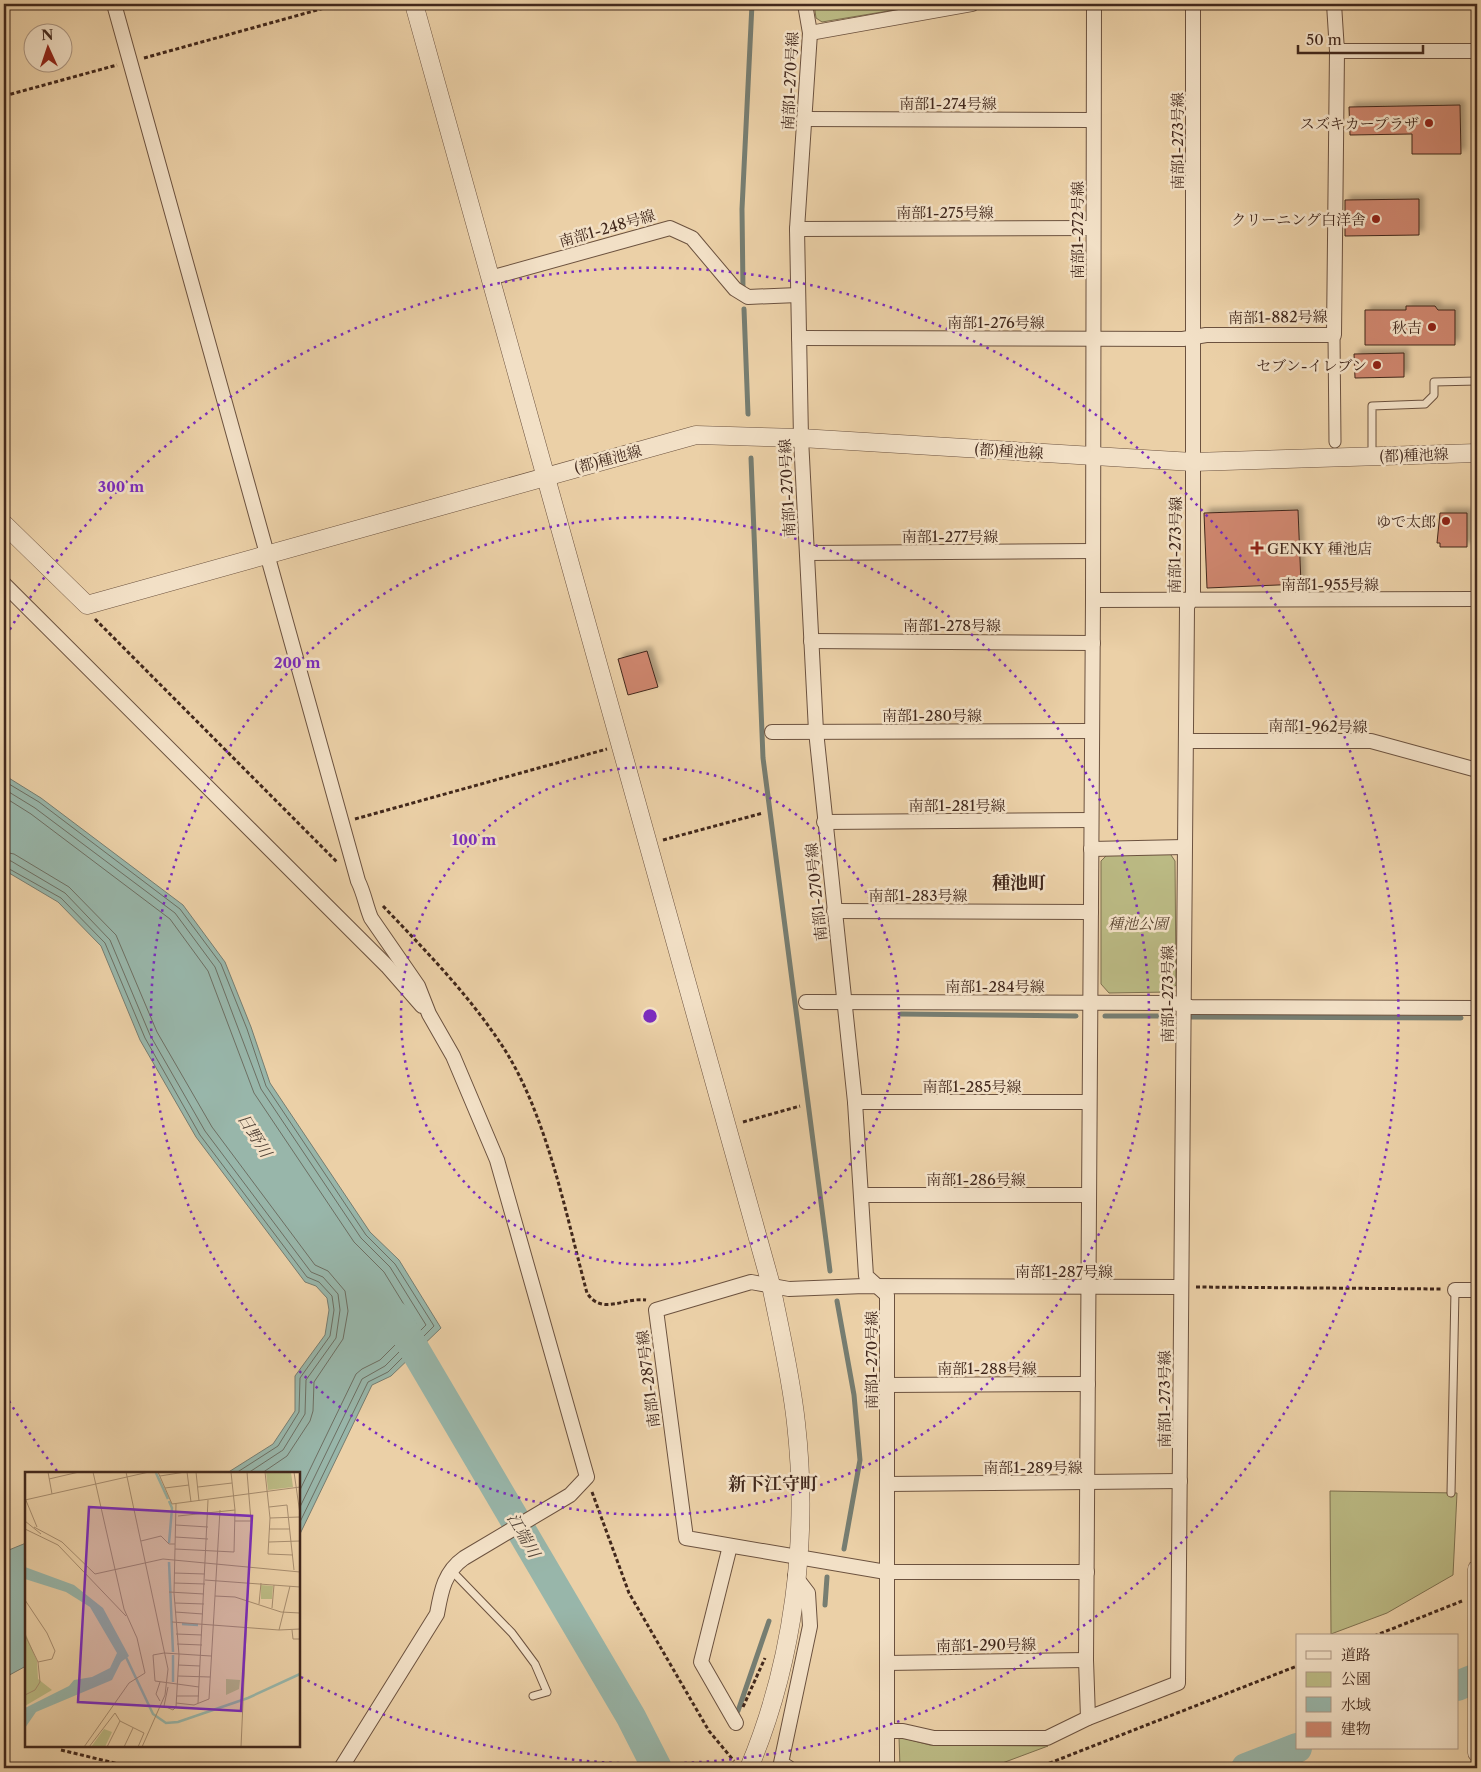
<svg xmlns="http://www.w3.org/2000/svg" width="1481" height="1772" viewBox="0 0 1481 1772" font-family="'Libre Caslon Text','Noto Serif JP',serif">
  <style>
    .green { fill: #bbba84; stroke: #7e7150 }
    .water { fill: #98b6aa; stroke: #767d71 }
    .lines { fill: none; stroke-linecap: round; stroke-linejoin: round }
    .shore { stroke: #6d6f63; stroke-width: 1 }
    .stream { stroke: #767d71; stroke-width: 5 }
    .river { stroke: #98b6aa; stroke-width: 30 }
    .building { fill: #ce866e; stroke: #42281c; filter: url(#shadow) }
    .service-casing { stroke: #6c523f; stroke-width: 9 }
    .pedestrian-casing { stroke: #6c523f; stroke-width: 13 }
    .minor-casing { stroke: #6c523f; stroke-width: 16 }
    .tertiary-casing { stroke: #6c523f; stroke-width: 19 }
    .path { stroke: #42281c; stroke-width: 3; stroke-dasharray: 4 2.5; stroke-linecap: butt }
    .service { stroke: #f2e0c6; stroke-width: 7 }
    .pedestrian { stroke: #f2e0c6; stroke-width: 11 }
    .minor { stroke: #f2e0c6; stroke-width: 14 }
    .tertiary { stroke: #f2e0c6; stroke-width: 18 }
    .ring { fill: none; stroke: #7b2cbf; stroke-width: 2.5; stroke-dasharray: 2.5 5 }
    .poi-dot { fill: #8f2418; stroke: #f2e0c6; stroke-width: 2 }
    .labels { text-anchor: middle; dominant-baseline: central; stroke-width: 5; stroke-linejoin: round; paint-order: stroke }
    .street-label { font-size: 15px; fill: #42281c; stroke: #f2e0c6 }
    .poi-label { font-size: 15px; fill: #42281c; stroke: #f2e0c6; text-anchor: end }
    .park-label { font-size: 15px; font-style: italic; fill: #5a4531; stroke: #f2e0c6 }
    .water-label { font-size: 16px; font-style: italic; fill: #534438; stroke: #f2e0c6 }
    .quarter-label { font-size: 18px; font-weight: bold; fill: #42281c; stroke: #f2e0c6 }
    .inset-river { fill: none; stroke: #98b6aa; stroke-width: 2.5 }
    .inset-road { fill: none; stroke: #a78d6f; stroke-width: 1 }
    .view { fill: #7b2cbf; fill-opacity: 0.15; stroke: #7b2cbf; stroke-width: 2.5 }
    .inset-edge { fill: none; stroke: #42281c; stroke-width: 2.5 }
    .centre { fill: #7b2cbf; stroke: #f2e0c6; stroke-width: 2.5 }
    .ring-label { font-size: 15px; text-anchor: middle; font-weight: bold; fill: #7b2cbf; stroke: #f2e0c6; stroke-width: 5; stroke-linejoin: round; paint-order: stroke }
  </style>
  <defs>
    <filter id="shadow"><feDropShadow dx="4.5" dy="-4.5" stdDeviation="2.5" flood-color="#0004"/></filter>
  </defs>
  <rect width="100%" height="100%" fill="#ebd0a7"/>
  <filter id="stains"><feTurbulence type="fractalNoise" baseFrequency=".004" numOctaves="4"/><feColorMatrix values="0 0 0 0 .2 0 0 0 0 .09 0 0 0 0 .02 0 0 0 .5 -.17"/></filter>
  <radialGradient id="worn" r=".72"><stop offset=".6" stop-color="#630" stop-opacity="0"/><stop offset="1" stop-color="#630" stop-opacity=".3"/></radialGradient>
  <g class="green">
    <path d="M814,4H900V9L822,22L816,18Z"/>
    <path d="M1169,852L1175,861L1176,985L1169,992L1109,993L1101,984V861L1109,853Z"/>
    <path d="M1330,1491L1457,1493L1453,1575L1387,1613L1331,1634Z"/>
    <path d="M899,1737L930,1745L1048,1746L989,1768H900Z"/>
  </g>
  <g class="water">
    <path d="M4,775L41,798L183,905L225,962L251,1027L270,1083L370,1232L399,1260L441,1328L391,1376L372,1385L299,1536V1473H227L273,1444L295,1411V1376L325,1335L329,1310L327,1298L316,1286L305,1282L196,1137L140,1040L101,946L58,902L4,870Z"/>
    <path d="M26,1543V1666L4,1678V1552Z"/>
  </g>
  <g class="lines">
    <g class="shore">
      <path d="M4,781L39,802L180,909L221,964L247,1029L266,1086L366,1235L395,1264L434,1326L388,1372L368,1382L299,1524"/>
      <path d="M4,789L35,808L175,913L215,967L261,1089L361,1238L390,1267L426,1325L385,1366L362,1379L299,1509"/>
      <path d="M4,797L31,814L170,919L208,971L254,1093L354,1242L384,1272L416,1324L380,1360L362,1369L356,1374L299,1492"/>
      <path d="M4,852L14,854L69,887L116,935L157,1032L212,1127L315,1265L328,1271L345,1291L348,1311L343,1339L314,1382L313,1411L310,1421L287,1456L262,1473"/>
      <path d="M4,859L11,861L65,893L110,940L150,1035L205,1131L311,1272L323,1277L338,1294L340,1310L336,1338L306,1380L305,1414L283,1450L248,1473"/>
      <path d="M4,866L61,898L105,943L145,1038L200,1135L307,1277L319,1282L332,1296L334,1310L330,1336L300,1378L299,1412L278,1446L236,1473"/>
    </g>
    <g class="stream">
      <path d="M743,290L742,209L752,4"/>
      <path d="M744,309L748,414"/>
      <path d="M751,458L763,758L830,1271"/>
      <path d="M901,1014L1076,1016"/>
      <path d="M1105,1016H1168"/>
      <path d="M1191,1017L1461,1018"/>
      <path d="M837,1301L854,1395L860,1460L844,1549"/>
      <path d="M825,1605L827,1577"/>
      <path d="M738,1711L769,1621"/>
    </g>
    <g class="river">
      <path d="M395,1316L631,1717L657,1768"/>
      <path d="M1457,1686L1477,1678"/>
      <path d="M1246,1768L1297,1748"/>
    </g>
  </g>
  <g class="building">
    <path d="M1460,105L1461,154H1412V134L1350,135L1349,107Z"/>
    <path d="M1419,199V235L1345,236V200Z"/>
    <path d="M1406,306H1435L1438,310H1455V345H1365V310H1406Z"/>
    <path d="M1404,353V377L1355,378L1354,354Z"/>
    <path d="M1298,510L1301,584L1207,588L1204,513Z"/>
    <path d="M1440,513H1467V547H1440V543H1437Z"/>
    <path d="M647,651L658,687L628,695L618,659Z"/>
  </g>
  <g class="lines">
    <defs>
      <g id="service">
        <path d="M1372,456V406L1425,404L1434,395V382L1477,381"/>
        <path d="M1451,1493L1455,1290"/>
        <path d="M450,1569L512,1633L535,1664L547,1692L533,1696"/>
      </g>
      <path id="pedestrian" d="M1334,335L1335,442"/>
      <g id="minor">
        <path d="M114,4L358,881C364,893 366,906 371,918L418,986L429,1014L453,1056L497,1160L587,1477L570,1495L464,1558C444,1572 441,1592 437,1614L341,1768"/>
        <path d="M805,4L810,33L797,229L801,438L816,731L855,1102L866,1276L887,1295V1768"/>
        <path d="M810,33L972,4"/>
        <path d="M1337,51H1477"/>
        <path d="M804,119L1093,120"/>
        <path d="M797,229L1093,228"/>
        <path d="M490,278L670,228L692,238L735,289L748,297L798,295"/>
        <path d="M799,338L1183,339L1206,335H1334L1337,51L1334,4"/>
        <path d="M807,553L1093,551"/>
        <path d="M4,584L387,966L422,1006"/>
        <path d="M1093,600L1477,599"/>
        <path d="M811,641L1093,643"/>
        <path d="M772,732L1092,731"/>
        <path d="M1186,741H1371L1477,770"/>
        <path d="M824,822L1091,820"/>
        <path d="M1091,849L1184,847"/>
        <path d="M834,911L1091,912"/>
        <path d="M806,1002L1174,1003L1191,1007L1477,1008"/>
        <path d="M855,1102H1089"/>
        <path d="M862,1195H1089"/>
        <path d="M1455,1290H1477"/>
        <path d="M887,1385L1088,1384"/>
        <path d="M887,1484L1180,1481"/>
        <path d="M730,1546L701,1662L736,1723"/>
        <path d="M1087,1572H886L686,1538L656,1310L751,1282L789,1289L864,1286L1180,1287"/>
        <path d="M887,1663L1086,1660"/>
        <path d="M1088,1718L1086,1660L1093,600L1094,4"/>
        <path d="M888,1731H903L934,1738H1047L1088,1718L1178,1683L1187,607L1193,594V4"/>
        <path d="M789,1768L781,1763L810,1626L808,1593L795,1576"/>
      </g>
      <g id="tertiary">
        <path d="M414,4L771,1285C780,1330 791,1376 796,1423C809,1538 794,1661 749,1768"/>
        <path d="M4,524L87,605L696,435L801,438L1193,462L1477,453"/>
        <path d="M1477,1569V1753"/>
      </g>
    </defs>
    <use href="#service" class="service-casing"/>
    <use href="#pedestrian" class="pedestrian-casing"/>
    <use href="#minor" class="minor-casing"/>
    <use href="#tertiary" class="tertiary-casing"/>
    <g class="path">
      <path d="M144,58L339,4"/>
      <path d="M4,96L117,65"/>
      <path d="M95,619L337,862"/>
      <path d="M355,819L607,749"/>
      <path d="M663,840L763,813"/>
      <path d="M383,906C426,951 469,995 503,1047C547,1115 566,1215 587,1293C602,1316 624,1297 646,1300"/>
      <path d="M743,1122L800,1106"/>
      <path d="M1196,1287L1442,1289"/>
      <path d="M592,1492L629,1593L709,1731L734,1761"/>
      <path d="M1374,1636L1462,1601"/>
      <path d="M743,1707L765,1658"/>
      <path d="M61,1750L135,1768"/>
      <path d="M1037,1768L1297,1666"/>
    </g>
    <use href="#service" class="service"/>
    <use href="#pedestrian" class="pedestrian"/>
    <use href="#minor" class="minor"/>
    <use href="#tertiary" class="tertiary"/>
  </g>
  <g class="ring">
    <circle cx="650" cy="1016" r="249"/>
    <circle cx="650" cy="1016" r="499"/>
    <path d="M57 1471A748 748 0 0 1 6 1396M6 636A748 748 0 1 1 299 1676"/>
  </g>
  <g class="poi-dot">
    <circle cx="1429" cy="123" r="5"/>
    <circle cx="1376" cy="219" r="5"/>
    <circle cx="1432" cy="327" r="5"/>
    <circle cx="1377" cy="365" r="5"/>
    <circle cx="1446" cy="521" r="5"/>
    <path d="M1254.5 540.5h5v5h5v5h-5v5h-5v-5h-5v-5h5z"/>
  </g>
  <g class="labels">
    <g class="street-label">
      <text transform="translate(790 81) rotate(-87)">南部1-270号線</text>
      <text x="948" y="103">南部1-274号線</text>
      <text transform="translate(1177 141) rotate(-90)">南部1-273号線</text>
      <text x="945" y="212">南部1-275号線</text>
      <text transform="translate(607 228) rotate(-16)">南部1-248号線</text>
      <text transform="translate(1077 230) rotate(-90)">南部1-272号線</text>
      <text transform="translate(1278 317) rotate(-1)">南部1-882号線</text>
      <text x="996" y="322">南部1-276号線</text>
      <text transform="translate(1009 451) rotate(4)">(都)種池線</text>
      <text transform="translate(1414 455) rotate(-2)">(都)種池線</text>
      <text transform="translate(608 459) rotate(-15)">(都)種池線</text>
      <text transform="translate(787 488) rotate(-93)">南部1-270号線</text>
      <text x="950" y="536">南部1-277号線</text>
      <text transform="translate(1175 545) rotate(-89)">南部1-273号線</text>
      <text x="1330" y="584">南部1-955号線</text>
      <text x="952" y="625">南部1-278号線</text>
      <text x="932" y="715">南部1-280号線</text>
      <text transform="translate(1318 726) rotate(1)">南部1-962号線</text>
      <text x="957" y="805">南部1-281号線</text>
      <text transform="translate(816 892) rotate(-96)">南部1-270号線</text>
      <text x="918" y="895">南部1-283号線</text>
      <text x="995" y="986">南部1-284号線</text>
      <text transform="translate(1167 994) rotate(-90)">南部1-273号線</text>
      <text x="972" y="1086">南部1-285号線</text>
      <text x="976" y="1179">南部1-286号線</text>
      <text x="1064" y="1271">南部1-287号線</text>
      <text transform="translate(871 1360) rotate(-90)">南部1-270号線</text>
      <text x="987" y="1368">南部1-288号線</text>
      <text transform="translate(648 1379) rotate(-97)">南部1-287号線</text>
      <text transform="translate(1164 1399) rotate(-90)">南部1-273号線</text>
      <text x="1033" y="1467">南部1-289号線</text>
      <text transform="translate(986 1645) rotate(-1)">南部1-290号線</text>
    </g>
    <g class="poi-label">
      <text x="1419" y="123">スズキカープラザ</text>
      <text x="1366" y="219">クリーニング白洋舎</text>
      <text x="1422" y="327">秋吉</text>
      <text x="1367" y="365">セブン-イレブン</text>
      <text x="1436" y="521">ゆで太郎</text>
      <text x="1267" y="548" text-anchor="start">GENKY 種池店</text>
    </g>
    <g class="park-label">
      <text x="1138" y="923">種池公園</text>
    </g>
    <g class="water-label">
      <text transform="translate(255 1135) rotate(58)">日野川</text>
      <text transform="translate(524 1535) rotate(60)">江端川</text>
    </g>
    <g class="quarter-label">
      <text x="1019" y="883">種池町</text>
      <text x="773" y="1484">新下江守町</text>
    </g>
  </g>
  <g transform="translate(25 1472)">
    <rect width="275" height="275" fill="#ebd0a7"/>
    <path d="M241,0H266L268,15L243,18ZM236,113L248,114L247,127H236ZM0,160L12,189L13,207L27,218L0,234ZM201,207L215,208L214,217L201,223ZM79,257L87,260L80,275H66Z" fill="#bbba84"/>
    <path d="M0,95L49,113L78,136L104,184L96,190L87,208L11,240L0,256V236L44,214L49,208L67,205L85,196L92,181L65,135L41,120L0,107Z" fill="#98b6aa"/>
    <path class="inset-river" d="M131,1L143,27M144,71L147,36L144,29M144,90L148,180M157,152L173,153M100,183L128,242L141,251L153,250L223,226L275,202M148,210V183"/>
    <path class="inset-road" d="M23,0L27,22M101,0L143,197L140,223L117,275M133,0L147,32L275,15M162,0L166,30M171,0L174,29M240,0L245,46L243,82L268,83M269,0L275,42M135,4L160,0M24,7L54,0M173,15L207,11M140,16L164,13M0,26L12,55M0,28L124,0M244,35L262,33L269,98M153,44L210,38M245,46L275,45M0,49L16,62M210,49H226M151,53L183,55M9,55L37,70L70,102L138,87L275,100M0,57L33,73L101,144M244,57H265M150,65L183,67M116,69L136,64L144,72H150M244,70L275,69M150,77L209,80L210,38L206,0M149,101L180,102M180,108L275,115M149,111L180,112M265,114L254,158L275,157M144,120L179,122M190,124L210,125L256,140L275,141M0,128L22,161L30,179L27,187L13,190M150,131L179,132M234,132L236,111M247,136L249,113M150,140L178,142M147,150L254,158M267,158L268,167H275M151,162L177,163M0,163L13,190L15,210L10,218L0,223M152,172L177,173M153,193L175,194M153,204L185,205M143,215L139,234L148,238L151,235L154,183L149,121L151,32M174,215L130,209L128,183L139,181L186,184M152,224H174M135,229L131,222L135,210M151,231L169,233L184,227L195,38M173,231L183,28M59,275L104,211L120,201L112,166L99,137L68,0M64,275L90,241L95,249L119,261L113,275M82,275L95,249M99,275L108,256M216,275L226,49L222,0"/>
    <path class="view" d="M64,35L227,44L216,239L53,230Z"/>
    <rect width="275" height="275" class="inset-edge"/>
  </g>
  <circle cx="650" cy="1016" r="8" class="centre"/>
  <g class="ring-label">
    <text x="121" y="492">300 m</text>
    <text x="297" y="668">200 m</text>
    <text x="474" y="845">100 m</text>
  </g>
  <rect width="1481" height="1772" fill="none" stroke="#ebd0a7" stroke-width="20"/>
  <rect x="5" y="5" width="1471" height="1762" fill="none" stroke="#42281c" stroke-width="2.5"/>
  <rect x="10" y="10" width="1461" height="1752" fill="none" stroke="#42281c"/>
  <rect x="1296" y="1634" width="162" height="115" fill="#f2e0c6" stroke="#ac9682"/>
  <rect x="1306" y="1651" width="25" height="8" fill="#f2e0c6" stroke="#ac9682"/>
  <text x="1341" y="1660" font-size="15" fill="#42281c">道路</text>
  <rect x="1306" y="1672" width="25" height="15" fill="#bbba84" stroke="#ac9682"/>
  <text x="1341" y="1684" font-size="15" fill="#42281c">公園</text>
  <rect x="1306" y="1697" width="25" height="15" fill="#98b6aa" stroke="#ac9682"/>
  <text x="1341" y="1710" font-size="15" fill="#42281c">水域</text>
  <rect x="1306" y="1722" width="25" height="15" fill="#ce866e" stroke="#ac9682"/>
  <text x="1341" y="1734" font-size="15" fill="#42281c">建物</text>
  <g transform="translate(48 48) rotate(357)"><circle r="24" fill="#f2e0c6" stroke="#ac9682"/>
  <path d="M0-4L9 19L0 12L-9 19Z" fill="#8f2418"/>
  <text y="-8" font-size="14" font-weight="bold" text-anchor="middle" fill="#42281c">N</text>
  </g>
  <path d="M1298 45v8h125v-8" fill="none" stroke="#42281c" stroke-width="2.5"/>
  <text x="1306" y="45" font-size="15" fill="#42281c" stroke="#f2e0c6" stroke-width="4" paint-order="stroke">50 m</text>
  <rect width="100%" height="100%" filter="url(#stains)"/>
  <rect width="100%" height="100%" fill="url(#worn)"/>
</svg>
